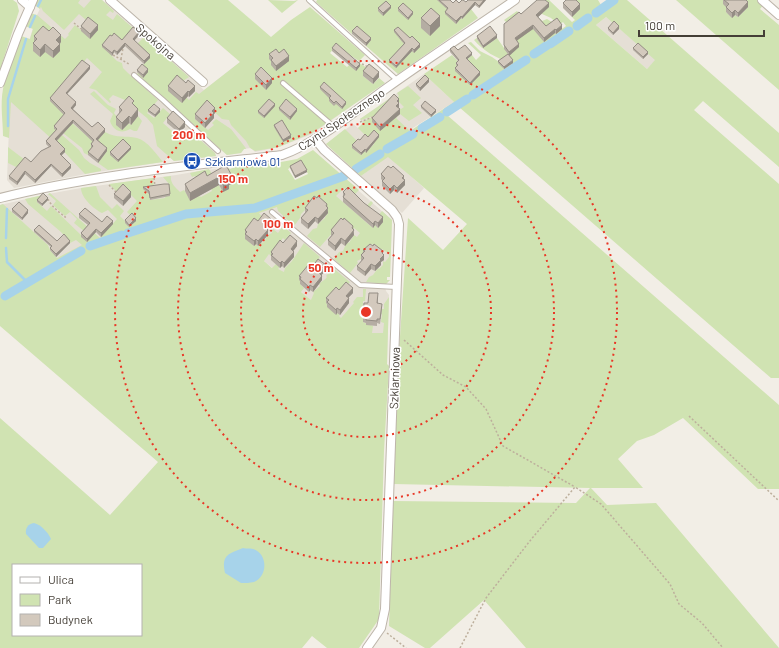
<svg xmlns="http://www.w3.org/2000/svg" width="779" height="648" viewBox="0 0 779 648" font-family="Barlow,sans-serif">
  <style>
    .residential { fill: #e5dfd5 }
    .green { fill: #d0e3b2; fill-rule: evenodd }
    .water { fill: #a7d3ea }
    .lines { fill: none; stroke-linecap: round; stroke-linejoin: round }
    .stream { stroke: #a7d3ea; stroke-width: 2.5 }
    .canal { stroke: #a7d3ea; stroke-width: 9 }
    .lane-casing { stroke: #bdb5aa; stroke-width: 6 }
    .street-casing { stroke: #bdb5aa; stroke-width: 10 }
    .path { stroke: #bdaf9c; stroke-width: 1.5; stroke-dasharray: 2 2; stroke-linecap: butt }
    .lane { stroke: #fff; stroke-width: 4 }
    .street { stroke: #fff; stroke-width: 8 }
    .wall { fill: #b5ada3 }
    .shaded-wall { fill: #948d84 }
    .building { fill: #d3c9bd; stroke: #948d84 }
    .ring { fill: none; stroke: #e93726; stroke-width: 2; stroke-dasharray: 2 4 }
    .labels { text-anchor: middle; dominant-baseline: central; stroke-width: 3; stroke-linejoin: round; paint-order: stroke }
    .street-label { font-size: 12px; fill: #443e36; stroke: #fff }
    .transit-label { font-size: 12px; fill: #164399; stroke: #fff; text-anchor: start }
    .centre { fill: #e93726; stroke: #fff; stroke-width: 2 }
    .ring-label { font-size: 12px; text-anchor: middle; font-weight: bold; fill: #e93726; stroke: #fff; stroke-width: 3; stroke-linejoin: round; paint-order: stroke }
  </style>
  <rect width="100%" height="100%" fill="#f2eee6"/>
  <g class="residential">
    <path d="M44,0H102L204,90L271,38L353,105L312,134L279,147L255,152L251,148L244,149L241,153L227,155L221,150L215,153L216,156L174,161L169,157L163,162L91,173L14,188L7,180L10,102L37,15Z"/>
    <path d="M606,17L656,60L647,69L596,25Z"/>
    <path d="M424,74L454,102L351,167L326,144L353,124L358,128L363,123L360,119Z"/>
    <path d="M388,156L424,188L402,213L361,176Z"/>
    <path d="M228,167L230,169L236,167L258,200L102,237L57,258L0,205L48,194L81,188L176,175L205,170L217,169L219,170Z"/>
    <path d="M347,183L351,184L392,220L390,277H387V280H390L386,284L385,287L386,291L389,295L387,364L214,219Z"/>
  </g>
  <g class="green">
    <path d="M0,0H13L17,3L19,11L0,70Z"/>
    <path d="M34,0H80L78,3L84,8L91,0H102L114,11L113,13L110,11L106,15L113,20L117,14L134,29L123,43L114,36L112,56L117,61L122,63L123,68L128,73L158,100L147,113L154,118L163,108L170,114L163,123L181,139L185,136L189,130L215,153L216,156L174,161L157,146L153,125L147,118L125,100L113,95L109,99L111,102L110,103L96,90L89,88L102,72L87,58L66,82L65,116L62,135L79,150L84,158L90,163L101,169V171L85,174L54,141L11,102L9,138L3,136C3,121 0,105 3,89C6,71 14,53 21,36L30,39L33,29L25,26L30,13L37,15L65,39L69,35L68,34L75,25L90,38L98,30L79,14L64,30L43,11L41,7L40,9L33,4Z"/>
    <path d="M168,0H228L271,37L291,20L310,7L365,55L359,61L336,46L330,53L347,67L354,60L369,69L363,76L373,84L379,78L385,83L312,133L279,147L255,151L250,148L246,141L231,125L229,120L222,119L207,105L195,119L208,130L214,125L212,123L216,119L231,129L245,147L246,149H244L241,153L227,155L136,74L146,70L147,68L143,65L150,57L133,48L144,37L189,77L183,81L177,77L173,80L175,83L182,102L186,97L189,100L196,92L199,94L240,62Z"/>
    <path d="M268,0L294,1L298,0L282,13Z"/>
    <path d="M317,0H437L449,1L456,24L461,18L462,19L471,9L478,18L398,74L366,46L370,40L357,29L352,34L316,2Z"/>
    <path d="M542,0H549L572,22L575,20L572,17L571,0H598L601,5L609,0H627L779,133V167L703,101L694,110L779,184V378H771L459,107L447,115L779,405V489H758L683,418L654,435L637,441L618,459L643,488H591L607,505L656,503L779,648H526L484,600L430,648H425L389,626L393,501L576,503L590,488L393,484L397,381L408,218L443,250L467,224L388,157L361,176L326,144L345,129L358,142L353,148L361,155L365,151L366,152L374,144L358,128L363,123L362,122L373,117L374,116L361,120L360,119L392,97L396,111L399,108L401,109L404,107L396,99L399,96L397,93L408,86L421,98L413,105L422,113L409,121L400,114L396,118L410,131L454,102L424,74L452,55L466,70V60L472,55L476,60L481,55L468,43L471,42L480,51L492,57L499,62V63L504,69L513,63C499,60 483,51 474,40L490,29L477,39L483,48L497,38L509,55L513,40L517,39L530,30L508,24L504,20L517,11L532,29L533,21L538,17L542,21L547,19L555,24L556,33L566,26L563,22L559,25L551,18L542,14ZM606,17L655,60L647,69L596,25Z"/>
    <path d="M676,0H727L729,9L726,12L732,17L735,15L738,17L748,7L741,0H759L764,4L760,9L779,25V90Z"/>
    <path d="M94,91L108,105L116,109L114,113L120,120L122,130L129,123L130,125L138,116L142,121L137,131H134L130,129C122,134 113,131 110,121L113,114L90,94Z"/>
    <path d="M72,123L95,143L105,132C118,139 125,135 137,138C148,141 156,154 163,162L108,170L98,163L107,151L93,149L88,155L84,153L82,148L63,133Z"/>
    <path d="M8,147L25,160L19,170L16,167L8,163Z"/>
    <path d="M313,150L359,190L353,196L344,188L336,196L358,215L371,201L373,203L361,218L373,228L375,225L378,228L377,217L382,211L392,220L390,277H387V280H390L386,284L366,282L369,277L373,275L378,268L379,269L383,265V261L385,262L389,257V254L382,249L379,252L375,245L370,244L361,259L357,261L358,263L350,273L334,259L339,252L343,251L345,246L348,242L349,243L354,235L357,237L360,233L354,228L352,230L334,231L320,247L307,236L313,229L317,228L318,224L325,218V217L328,213L310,205L301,214L300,218L294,226L278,211L277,207L259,213L262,217L246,239L254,246L256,244L258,246L262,242L263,243L268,235L272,233L273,229L278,233L283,226L291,233L285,240L283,238L271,256L269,254L264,261L272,268L276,264L280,267L278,269L284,272L285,268L292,261L304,243L320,257L314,264L310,265L300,284L304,288L301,292L311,300L314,293L313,292L320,286L319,284C322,281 325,280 327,277L326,276L333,268L350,282L329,305L336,314L337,313L340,315L339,316L341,318L354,303L353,302L357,297H363V289H366L365,301H363V322L373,326L372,333H383L384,323L381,322L382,314H381L382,309H384V304L389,297L387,364L389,366L384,451L379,619L359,648H327L312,636L302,648H0V418L110,515L158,462L0,326V205L3,204L48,245L50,250L57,258L82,245L76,240L70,243L61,232L28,204L25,199L43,195L37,202L47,211L51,206L82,236L85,232L74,223L77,219L70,212L65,216L53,205L56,201L48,194L50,193L100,238L117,219L108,210L102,213C94,209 81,198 81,188L96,186L100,197L112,209L117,204L124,211L120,216L126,222L131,216L127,212L137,201L124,188L119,194L109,184L153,178L154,188L147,193L149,194L150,200L165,198L169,184L163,177L171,176C170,183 175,187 180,192L184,190L191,200L199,196L201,197L212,191L210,186L213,184L208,175L198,181L195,176L192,177L190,173L209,169L221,189L233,183L226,168L230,169L236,167L281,162L297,159ZM301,162L308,174L295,180L288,169ZM13,565H141V635H13Z"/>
  </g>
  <g class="water">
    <path d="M34,523C41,525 48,532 51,539L43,548H39L26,534C25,528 28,524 34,523Z"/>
    <path d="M243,548C246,549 250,548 253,549C268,554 268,576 254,582C250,583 245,583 241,583L225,573C221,555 228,554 243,548Z"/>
  </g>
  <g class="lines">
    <g class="stream">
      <path d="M38,6L41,0"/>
      <path d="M30,27L35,16"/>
      <path d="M8,126V99L26,39"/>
      <path d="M6,238L7,209"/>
      <path d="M6,248L7,262L27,282"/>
    </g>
    <g class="canal">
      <path d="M596,13L614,0"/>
      <path d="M577,26L588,18"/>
      <path d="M550,44L569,31"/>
      <path d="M534,54L546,46"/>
      <path d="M473,95L526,60"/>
      <path d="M447,112L467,99"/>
      <path d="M422,128L440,117"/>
      <path d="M387,149L413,134"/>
      <path d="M356,169L380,154"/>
      <path d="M128,233L186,214L255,208L344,176"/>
      <path d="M90,246L122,235"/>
      <path d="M5,296L81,251"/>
    </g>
    <defs>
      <g id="lane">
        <path d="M309,0L397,80"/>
        <path d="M134,75L163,100L218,151"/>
        <path d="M283,83L333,126"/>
        <path d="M272,212L360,285L396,287"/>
      </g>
      <g id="street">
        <path d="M22,0L30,7"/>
        <path d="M110,0L203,82"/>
        <path d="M762,0L779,15"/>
        <path d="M0,83L18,34L33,0"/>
        <path d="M315,139L324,150L392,210L397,217L399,224L385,609L381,628L367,648"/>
        <path d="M0,198C92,175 188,166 282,155C317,143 354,112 384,90C427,59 472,30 515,0"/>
      </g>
    </defs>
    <use href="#lane" class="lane-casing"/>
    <use href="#street" class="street-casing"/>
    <g class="path">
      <path d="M74,23L81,29"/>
      <path d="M113,55L129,64"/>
      <path d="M121,59L123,48"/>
      <path d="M355,60L368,67"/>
      <path d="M360,122L373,117"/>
      <path d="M154,178L155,186"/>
      <path d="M109,185L116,192"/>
      <path d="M48,199C51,206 59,212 65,217H68"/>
      <path d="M404,340L443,375L466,387L486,409L503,446L575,487"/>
      <path d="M689,416L779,501"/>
      <path d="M387,633L406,648"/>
      <path d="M460,648L486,598L529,542L575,487L601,504L670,584L679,604L702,623L723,648"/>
    </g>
    <use href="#lane" class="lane"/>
    <use href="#street" class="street"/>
  </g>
  <g class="wall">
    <path d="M437,0H450L453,3H459L466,2L468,0H486L479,8L475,5L462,19L461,18L456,24L445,14V12L447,9Z"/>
    <path d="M723,0H746L748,7L738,17L735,15L732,18L726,12V7L723,4Z"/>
    <path d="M563,3L580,9L572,17L563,8Z"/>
    <path d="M549,7L538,17L546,26L562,29L556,34L555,33L544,42L533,29L517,40L519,47L509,56L513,63L504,69L498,63V61L508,54L504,49V24L521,14Z"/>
    <path d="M378,8H391L383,16L378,11Z"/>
    <path d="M398,8L413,14L408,20L398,11Z"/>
    <path d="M421,18L440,26L430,36L421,28Z"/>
    <path d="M81,26L98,30L90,39L81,31Z"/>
    <path d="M608,28L619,29L613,35L608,30Z"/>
    <path d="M394,30L410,38L420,47L414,53L412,51L396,68L389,62V60L404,44L394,32Z"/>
    <path d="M352,31L371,40L366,46L352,34Z"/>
    <path d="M139,35L134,41L150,58L144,64L125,46L117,55L114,52L112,56L102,47V45L112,36L122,40Z"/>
    <path d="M34,36L61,42L60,44V51L53,58L45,52L40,57L33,51V43L34,42Z"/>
    <path d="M477,36L497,38L483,48L477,39Z"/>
    <path d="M332,48L360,66L356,71L332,51Z"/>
    <path d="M633,48L648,54L643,59L633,50Z"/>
    <path d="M450,49L458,50L472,55L467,59L480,75L470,85L455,71V68L457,66L456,65V63L458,61L450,52Z"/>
    <path d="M269,54L289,61L276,71L271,65V61L269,59Z"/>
    <path d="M90,69L67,94L76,105L73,109L92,127L105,132L98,140L107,151L98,163L88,155V152L92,147H91V144L93,142L73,123L57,141L65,152L61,155L71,168L62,177L51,166L35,183L25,174L17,185L9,179V176L31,162L49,147L46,144V141L56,130L54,129V126L64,115L50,101V98Z"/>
    <path d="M137,70L148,72L143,78L137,72Z"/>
    <path d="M363,71L379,77L373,84L363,76Z"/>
    <path d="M255,74L272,83L266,90L255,79Z"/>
    <path d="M429,82L420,91L416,86V84Z"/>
    <path d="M168,86L195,91L189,97L188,96L182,103L168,91Z"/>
    <path d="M320,87L346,104L342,109L336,104L334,106L329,101V98L320,89Z"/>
    <path d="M399,103V108L400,114L380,131L372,122V118Z"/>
    <path d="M134,106L138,116L131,125L129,123L122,130L116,125V117L119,114V107Z"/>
    <path d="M275,106L264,118L258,113V111Z"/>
    <path d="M421,106L436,112L431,117L421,108Z"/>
    <path d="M279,108L297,111L290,120L279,110Z"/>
    <path d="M148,110L160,112L155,117L148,112Z"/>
    <path d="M215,113L214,114V118L205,128L195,119V114Z"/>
    <path d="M167,118L185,127L179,133L167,123Z"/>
    <path d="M274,125L291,138L283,142L274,127Z"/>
    <path d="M368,137H379L366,153L365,151L361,155L352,148V145L360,140Z"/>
    <path d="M131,149L118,162L110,155V152Z"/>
    <path d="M226,165L232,184L229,185V189L223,192L219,185L190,201L185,191V184L207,176Z"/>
    <path d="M290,166L307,172L295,178L290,168Z"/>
    <path d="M381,174L404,179L405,185L397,193L394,190L390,194L382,186V181H383L381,179Z"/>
    <path d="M143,187L170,194V196L150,200L149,194L143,189Z"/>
    <path d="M343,192L383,222L378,228L375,225L373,228L343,202Z"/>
    <path d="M114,194L131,197L123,206L114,198Z"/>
    <path d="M37,200H48L42,206L37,202Z"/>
    <path d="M327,207L328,213L318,224L315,221L308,229L301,223V218L305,213V208Z"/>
    <path d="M12,209L28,213L22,220L12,212Z"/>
    <path d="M79,214L102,222L113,224L101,237L96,232L87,242L81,237V233L88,225L79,218Z"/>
    <path d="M125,220L136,221L129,227L125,223Z"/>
    <path d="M258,221L271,224L267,229L268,235L258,246L256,244L254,246L245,239V230Z"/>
    <path d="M353,229L354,235L345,246L341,243L335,251L328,245V240L332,235H331V230Z"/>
    <path d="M34,230L57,241L70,243L56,257L50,250V248L51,247L34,232Z"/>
    <path d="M283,243L297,246L293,251L294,257L284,268L282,266L280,268L271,260V252Z"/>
    <path d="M363,250L383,254L384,260L381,262V265L375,271L371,269L365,276L357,270V266L362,261L361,260V255L363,252Z"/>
    <path d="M312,267L326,270L321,275L322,280L313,292L310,290L309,292L300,284V281L299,280V276Z"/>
    <path d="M339,290L353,293L348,298L349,303L340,315L337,313L336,315L327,307V304L326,303V298Z"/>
    <path d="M378,298V304L382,309L380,324L377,323V326L366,325V323L363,322V317L368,303Z"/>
  </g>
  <g class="shaded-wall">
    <path d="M484,0H486L479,8V6Z"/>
    <path d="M475,2V5L462,19V17Z"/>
    <path d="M748,2V7L738,17V13Z"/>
    <path d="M549,3V7L536,19V15Z"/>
    <path d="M580,4V9L572,17V12Z"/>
    <path d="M391,6V8L383,16V13Z"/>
    <path d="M735,10V15L732,18V13Z"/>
    <path d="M413,12V14L408,20V18Z"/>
    <path d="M440,16V26L430,36V26Z"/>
    <path d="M461,16V18L456,24V21Z"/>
    <path d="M98,25V30L90,39V34Z"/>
    <path d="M533,25V29L515,42V38Z"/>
    <path d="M562,25V29L556,34V30Z"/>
    <path d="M619,26V29L613,35V33Z"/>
    <path d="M555,29V33L544,42V38Z"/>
    <path d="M139,32V35L133,42V39Z"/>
    <path d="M61,35V42L56,47V40Z"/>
    <path d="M497,35V38L483,48V46Z"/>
    <path d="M371,38V40L366,46V43Z"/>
    <path d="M125,43V46L117,55V52Z"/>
    <path d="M45,44V52L40,57V50Z"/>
    <path d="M60,44V51L53,58V51Z"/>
    <path d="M420,44V47L414,53V50Z"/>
    <path d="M519,44V47L509,56V52Z"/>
    <path d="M412,48V51L396,68V66Z"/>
    <path d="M114,50V52L112,56V53Z"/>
    <path d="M648,52V54L643,59V57Z"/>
    <path d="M472,53V55L466,60V58Z"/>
    <path d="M150,55V58L144,64V61Z"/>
    <path d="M289,56V61L276,71V66Z"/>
    <path d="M513,60V63L504,69V67Z"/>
    <path d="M360,64V66L356,71V68Z"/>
    <path d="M90,66V69L66,95V93Z"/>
    <path d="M148,69V72L143,78V75Z"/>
    <path d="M379,72V77L373,84V79Z"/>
    <path d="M480,72V75L470,85V83Z"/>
    <path d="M272,78V83L266,90V85Z"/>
    <path d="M429,79V82L420,91V88Z"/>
    <path d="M195,86V91L189,97V92Z"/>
    <path d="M188,91V96L182,103V98Z"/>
    <path d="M399,99V108L396,110L397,101Z"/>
    <path d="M76,102V105L71,111V108Z"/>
    <path d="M346,102V104L342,109V107Z"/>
    <path d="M275,104V106L264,118V116Z"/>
    <path d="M215,108V113L214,114V118L205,128V123L212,111Z"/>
    <path d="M138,109V116L131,125V118Z"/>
    <path d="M160,109V112L155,117V115Z"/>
    <path d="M297,109V111L290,120V117Z"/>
    <path d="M400,109V114L380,131V127Z"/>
    <path d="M436,110V112L431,117V115Z"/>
    <path d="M129,116V123L122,130V123Z"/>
    <path d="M73,120V123L55,142V139Z"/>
    <path d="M185,122V127L179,133V129Z"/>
    <path d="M105,129V132L96,142V139Z"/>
    <path d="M291,135V138L283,142V140Z"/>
    <path d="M379,135V137L366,153V150Z"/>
    <path d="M131,147V149L118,162V160Z"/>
    <path d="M107,148V151L98,163V160Z"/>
    <path d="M65,149V152L60,157V154Z"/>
    <path d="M365,149V151L361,155V153Z"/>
    <path d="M51,164V166L35,183V180Z"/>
    <path d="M71,165V168L62,177V174Z"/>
    <path d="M307,170V172L295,178V176Z"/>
    <path d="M25,171V174L17,185V182Z"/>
    <path d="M232,176V184L229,185V189L223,192V185L228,179Z"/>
    <path d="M404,176V181L405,180V185L397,193V188Z"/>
    <path d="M219,177V185L190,201V193Z"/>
    <path d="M394,185V190L390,194V189Z"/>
    <path d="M131,192V197L123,206V201Z"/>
    <path d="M48,198V200L42,206V204Z"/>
    <path d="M327,204L328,213L318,224V219Z"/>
    <path d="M28,210V213L22,220V218Z"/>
    <path d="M315,217V221L308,229V224Z"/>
    <path d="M383,217V222L378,228V223Z"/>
    <path d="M136,218V221L129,227V225Z"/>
    <path d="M271,219V224L265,232V227Z"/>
    <path d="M113,221V224L101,237V233Z"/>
    <path d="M375,221V225L373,228V224Z"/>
    <path d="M353,226L354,235L345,246V241Z"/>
    <path d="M96,229V232L87,242V239Z"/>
    <path d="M268,230V235L258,246V241Z"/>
    <path d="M341,238V243L335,251V246Z"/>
    <path d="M256,239V244L254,246V241Z"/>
    <path d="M70,241V243L56,257V254Z"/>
    <path d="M297,241V246L291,254V249Z"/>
    <path d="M383,251V256L384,255V260L381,262V265L375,271V266Z"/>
    <path d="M294,252V257L284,268V263Z"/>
    <path d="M282,261V266L280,268V263Z"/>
    <path d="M371,264V269L365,276V272Z"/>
    <path d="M326,265V270L319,278V273Z"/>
    <path d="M322,276V280L313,292V287Z"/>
    <path d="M310,285V290L309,292V287Z"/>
    <path d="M353,288V293L346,300V296Z"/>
    <path d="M349,298V303L340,315V310Z"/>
    <path d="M337,308V313L336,315V310Z"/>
  </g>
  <g class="building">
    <path d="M439,0H450L453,3L456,0L459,3L462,0H463L466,2L468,0H484L479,6L475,2L462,17L461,16L456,21L445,12L448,8Z"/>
    <path d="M537,0H545L549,3L536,15L546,26L557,18L562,25L556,30L555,29L544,38L533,25L515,38L519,44L509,52L504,45V24L519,12L521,14Z"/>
    <path d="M566,0H576L580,4L572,12L563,3Z"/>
    <path d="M724,0H746L748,2L738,13L735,10L732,13L726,7L729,4Z"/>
    <path d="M386,1L391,6L383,13L378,8Z"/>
    <path d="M403,3L413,12L408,18L398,8Z"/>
    <path d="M431,8L440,16L430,26L421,18Z"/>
    <path d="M88,17L98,25L90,34L81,26Z"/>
    <path d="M614,21L619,26L613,33L608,28Z"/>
    <path d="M43,26L49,31L53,27L61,35L56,40L60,44L53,51L45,44L40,50L33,43L37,39L34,36Z"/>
    <path d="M357,26L371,38L366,43L352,31Z"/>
    <path d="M490,26L497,35L483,46L477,36Z"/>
    <path d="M133,27L139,32L133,39L150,55L144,61L125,43L117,52L114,50L112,53L102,45L110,35L112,36L114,33L122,40Z"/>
    <path d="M398,27L410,38L412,36L420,44L414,50L412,48L396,66L389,60L405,43L394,30Z"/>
    <path d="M336,43L360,64L356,68L332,48Z"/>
    <path d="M638,43L648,52L643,57L633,48Z"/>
    <path d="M465,45L472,53L466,58L480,72L470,83L455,68L458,65L456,63L459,60L450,49L454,46L458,50Z"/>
    <path d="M276,49L279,53L284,49L289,56L276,66L271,60L273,58L269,54Z"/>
    <path d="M508,54L513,60L504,67L498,61Z"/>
    <path d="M82,60L90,66L66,93L76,102L71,108L92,127L98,122L105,129L96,139L107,148L98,160L88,152L93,146L91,144L94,140L73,120L55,139L65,149L60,154L71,165L62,174L51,164L35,180L25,171L17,182L9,176L25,157L31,162L41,151L51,146L46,141L57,129L54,126L65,113L50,98Z"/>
    <path d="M142,64L148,69L143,75L137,70Z"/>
    <path d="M369,64L379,72L373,79L363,71Z"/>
    <path d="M261,67L272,78L266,85L255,74Z"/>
    <path d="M177,75L186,83L188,80L195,86L189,92L188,91L182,98L168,86Z"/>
    <path d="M425,75L429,79L420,88L416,84Z"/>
    <path d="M324,82L346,102L342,107L336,101L334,103L329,98L331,96L320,87Z"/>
    <path d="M394,94L399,99L397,101L399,103L396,106L400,109L380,127L372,118Z"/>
    <path d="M129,96L134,101L132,103L138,109L131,118L129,116L122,123L116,117L122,110L119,107Z"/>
    <path d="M269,99L275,104L264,116L258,111Z"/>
    <path d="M286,99L297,109L290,117L279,108Z"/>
    <path d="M207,100L215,108L212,111L214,113L205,123L195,114Z"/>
    <path d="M425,101L436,110L431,115L421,106Z"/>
    <path d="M154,104L160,109L155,115L148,110Z"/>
    <path d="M173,111L185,122L179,129L167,118Z"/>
    <path d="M282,120L291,135L283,140L274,125Z"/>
    <path d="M374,130L379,135L366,150L365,149L361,153L352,145L358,139L360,140L365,134L368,137Z"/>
    <path d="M123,139L131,147L118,160L110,152Z"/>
    <path d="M301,160L307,170L295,176L290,166Z"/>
    <path d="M226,165L232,176L228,179L229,181L223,185L219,177L190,193L185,184L205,171L207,176Z"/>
    <path d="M388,166L391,168L393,166L404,176L402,178L405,180L397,188L394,185L390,189L382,181L385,178L381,174Z"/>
    <path d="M123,184L131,192L123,201L114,194Z"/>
    <path d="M164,184H169L170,194L150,198L149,191L143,187Z"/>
    <path d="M348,187L364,203L383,217L378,223L375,221L373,224L343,197L345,194L343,192Z"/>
    <path d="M43,193L48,198L42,204L37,200Z"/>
    <path d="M314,196L317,198L318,196L327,204L326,206L328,208L318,219L315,217L308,224L301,218L308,210L305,208Z"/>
    <path d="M19,202L28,210L22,218L12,209Z"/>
    <path d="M85,208L102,222L107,216L113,221L101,233L96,229L87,239L81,233L90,223L79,214Z"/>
    <path d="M132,213L136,218L129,225L125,220Z"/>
    <path d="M264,213L271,219L265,227L268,230L258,241L256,239L254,241L245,234L247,232L245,230L254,218L258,221Z"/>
    <path d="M341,218L343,220L344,218L353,226L352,228L354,230L345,241L341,238L335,246L328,240L334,233L331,230Z"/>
    <path d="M39,225L57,241L64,234L70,241L56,254L50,248L52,246L34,230Z"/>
    <path d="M290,235L297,241L291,249L294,252L284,263L282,261L280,263L271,255L273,254L271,252L280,240L283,243Z"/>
    <path d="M370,244L373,246L374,244L383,251L382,253L384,255L380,259L381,260L375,266L371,264L365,272L357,266L364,258L361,255L365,251L363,250Z"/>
    <path d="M318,259L326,265L319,273L322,276L313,287L310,285L309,287L300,279L301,277L299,276L309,264L312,267Z"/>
    <path d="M346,282L353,288L346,296L349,298L340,310L337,308L336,310L327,302L329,300L326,298L336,287L339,290Z"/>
    <path d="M369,293H378L377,303L382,304L380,319H377V321L366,320V318L363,317L364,303H368Z"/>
  </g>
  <g class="ring">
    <circle cx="366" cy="312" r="63"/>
    <circle cx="366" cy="312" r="125"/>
    <circle cx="366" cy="312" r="188"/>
    <circle cx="366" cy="312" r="251"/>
  </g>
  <defs>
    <symbol id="bus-disc" viewBox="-11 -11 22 22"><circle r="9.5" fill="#1a4fb4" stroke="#fff"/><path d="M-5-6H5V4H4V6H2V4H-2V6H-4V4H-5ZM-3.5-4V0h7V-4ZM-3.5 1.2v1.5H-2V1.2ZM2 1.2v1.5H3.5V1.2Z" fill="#fff"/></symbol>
  </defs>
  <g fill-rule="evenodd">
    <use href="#bus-disc" x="182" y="151" width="20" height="20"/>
  </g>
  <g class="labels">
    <g class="street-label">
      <text transform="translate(156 41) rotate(41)">Spokojna</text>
      <text transform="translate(341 119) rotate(-34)">Czynu Społecznego</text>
      <text transform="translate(394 378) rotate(-88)">Szklarniowa</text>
    </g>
    <g class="transit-label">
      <text x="205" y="161">Szklarniowa 01</text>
    </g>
  </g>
  <circle cx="366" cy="312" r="6" class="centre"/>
  <g class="ring-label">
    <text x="189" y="139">200 m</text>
    <text x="233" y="183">150 m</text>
    <text x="278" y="228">100 m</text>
    <text x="321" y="272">50 m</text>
  </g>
  <rect x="12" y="564" width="130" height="72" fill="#ffffff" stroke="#b4b2af"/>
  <rect x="20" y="577" width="20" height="6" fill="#ffffff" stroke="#b4b2af"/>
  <text x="48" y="584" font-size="12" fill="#443e36">Ulica</text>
  <rect x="20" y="594" width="20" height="12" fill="#d0e3b2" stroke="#b4b2af"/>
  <text x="48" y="604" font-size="12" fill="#443e36">Park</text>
  <rect x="20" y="614" width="20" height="12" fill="#d3c9bd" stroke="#b4b2af"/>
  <text x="48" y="624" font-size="12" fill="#443e36">Budynek</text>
  <path d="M639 30v6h125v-6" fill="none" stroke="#443e36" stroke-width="2"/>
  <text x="645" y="30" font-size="12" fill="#443e36" stroke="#ffffff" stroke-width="3" paint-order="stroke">100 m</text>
</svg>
